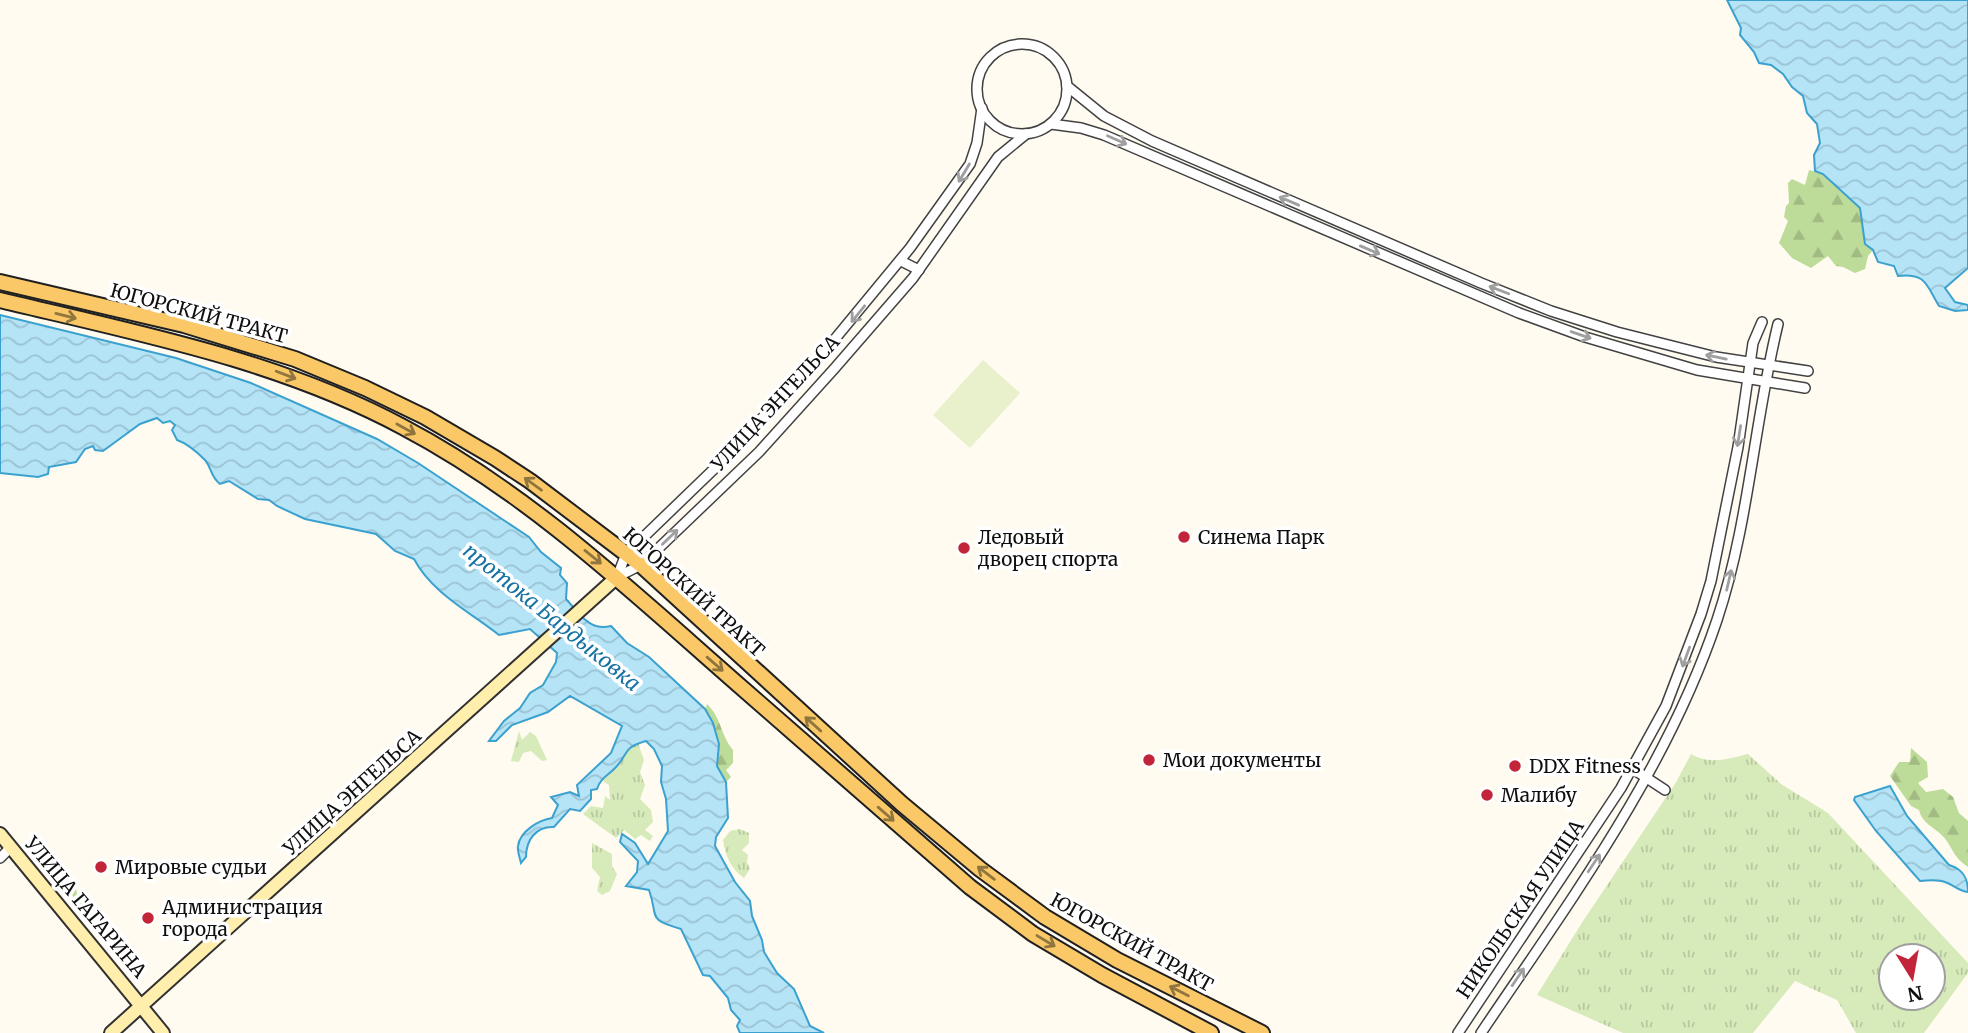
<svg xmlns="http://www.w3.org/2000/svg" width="1968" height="1033" viewBox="0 0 1968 1033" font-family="Merriweather,serif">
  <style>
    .grass { fill: url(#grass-tufts); fill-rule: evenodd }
    .forest { fill: url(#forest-firs) }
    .pitch { fill: #e8f1cc }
    .water { fill: url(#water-waves); stroke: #3ba1cf; stroke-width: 2 }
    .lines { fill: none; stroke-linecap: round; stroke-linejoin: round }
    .street-casing { stroke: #424242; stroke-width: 12 }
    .secondary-casing { stroke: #313131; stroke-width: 16 }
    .primary-casing { stroke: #202020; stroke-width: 18 }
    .street { stroke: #fff; stroke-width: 9 }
    .secondary { stroke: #ffeeac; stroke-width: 12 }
    .primary { stroke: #fac866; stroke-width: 14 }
    .oneway { stroke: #9f9f9f }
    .oneway2 { stroke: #90753f }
    .poi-dot { fill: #c2243a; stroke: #fff; stroke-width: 2.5 }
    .labels { text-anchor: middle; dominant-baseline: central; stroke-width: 7; stroke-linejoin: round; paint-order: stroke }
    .street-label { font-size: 19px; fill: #0f0f0f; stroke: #fff }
    .poi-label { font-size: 19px; fill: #0f0f0f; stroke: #fff; text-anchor: start }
    .water-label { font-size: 21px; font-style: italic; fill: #1672a3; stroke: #fff }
  </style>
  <defs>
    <pattern id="grass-tufts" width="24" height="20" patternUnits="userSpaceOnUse" patternTransform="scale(1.75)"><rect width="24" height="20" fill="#d7eaba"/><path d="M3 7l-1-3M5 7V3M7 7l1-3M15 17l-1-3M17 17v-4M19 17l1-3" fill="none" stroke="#b7c89f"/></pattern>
    <pattern id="forest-firs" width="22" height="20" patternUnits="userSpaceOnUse" patternTransform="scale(1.75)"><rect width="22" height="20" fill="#bddb99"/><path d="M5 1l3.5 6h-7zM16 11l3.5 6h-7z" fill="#a1bb83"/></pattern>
    <pattern id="water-waves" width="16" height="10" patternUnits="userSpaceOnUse" patternTransform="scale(1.75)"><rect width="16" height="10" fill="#b5e4f7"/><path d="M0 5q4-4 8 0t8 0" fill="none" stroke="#9ac2d3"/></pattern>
  </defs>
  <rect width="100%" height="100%" fill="#fffbf1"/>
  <g class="grass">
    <path d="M519,731L522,740L530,732L536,736L547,760L542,761L531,751L523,753L519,762L511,761Z"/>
    <path d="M638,743L644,760L640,772L645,785L640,799L651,810L653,822L645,830L653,836L650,841L641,835L635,839L624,830L616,838L583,814L591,806L603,808L605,796L610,800L609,785L600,779L616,767L626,750Z"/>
    <path d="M1691,754C1710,765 1727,759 1748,754L1781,784L1828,813L1968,963V973L1924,1033H1856L1837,1000L1795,981L1753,1033H1623L1537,995L1583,921L1675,784ZM1933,956V998H1891V956Z"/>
    <path d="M740,829L749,833V843L742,850L748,855L747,862L750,869L744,878C731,869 725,855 723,840L730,831Z"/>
    <path d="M592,843L612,854V866L617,874L610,891L602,895L597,891L600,877L592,868Z"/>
  </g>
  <g class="forest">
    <path d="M1809,170L1823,174L1860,208L1865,244L1873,250L1868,256L1865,269L1855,273L1843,267L1836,266L1828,256L1811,268L1792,258L1779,243L1788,221L1784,217L1786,206L1789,203L1788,183L1792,179L1805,185Z"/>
    <path d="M707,704C721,717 721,736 733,750V763L726,770L731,777L726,782L717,766L719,743L713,723L705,709Z"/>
    <path d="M1911,748L1927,762L1928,777L1918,783L1926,792L1943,789L1953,797L1959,813L1968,821V867C1954,857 1955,853 1946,840C1938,828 1923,826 1919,810L1911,806L1890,776L1899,762H1910Z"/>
    <path d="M41,852L76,889L78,898H83L88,910L86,913L80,909C74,891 45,874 37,857Z"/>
  </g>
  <path class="pitch" d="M983,360L1020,393L970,448L933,415Z"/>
  <g class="water">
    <path d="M1727,0H1968V268L1945,288L1955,302L1968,305V310L1955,311L1939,306C1926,285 1927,273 1898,276L1894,266L1878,262L1873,250L1865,244L1860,208L1823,174L1815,171L1814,155L1820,143L1817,124L1807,113L1803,96L1792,87L1783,74L1771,65L1759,63L1754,52L1740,35L1741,28Z"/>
    <path d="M0,315L176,358L251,383L377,439L418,463L529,537L541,552L561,568L560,575L567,583L566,599C579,613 590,632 611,626L627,643L649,657L705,709L713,723L719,744L717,766L726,782L728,818L716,837L715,846L735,882L750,901L752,916L762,940L764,952L777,973L794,989L810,1026L824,1033H740L737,1026L740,1020L731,1010L728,998L710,976L703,975L681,929C646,919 659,918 649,890L626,886L637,872L638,861L620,842L622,834L635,843L648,864L668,831L666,799L661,782L662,766L654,749L646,741C622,748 629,753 616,767C608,776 601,777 597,789L591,790V799L580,811L570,809L554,827C536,826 526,840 526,857L521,863C520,858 517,851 518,846C520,831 539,820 552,818L558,805L551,797L570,792L579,796L577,785L611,753L622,726L570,696L548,712L512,725L496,741H489L504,721L520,708L530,693L543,685L556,662L557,653L530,629L499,635C470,612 432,593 414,559L395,551L376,534L305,519L277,506L269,500L258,499L229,481L220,484C210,476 212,468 205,460C198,453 186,443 177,440L172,430L175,425L170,421L163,423L157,418L140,424L103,451L95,450L93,446L85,449L76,462L49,467L48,474L38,477L0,473Z"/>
    <path d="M1890,786L1907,816L1949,865C1963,869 1968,878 1968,892C1958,891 1954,885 1945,882C1937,879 1928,880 1920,881L1876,831L1854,800L1855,797Z"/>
  </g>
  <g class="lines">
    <defs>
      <g id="street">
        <circle cx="1022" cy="89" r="45"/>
        <path d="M1067,86L1104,116L1152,141L1481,283L1551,311L1617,332L1716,357L1808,371"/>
        <path d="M1051,124L1081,128L1104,135L1519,313L1585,337L1697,370L1805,388"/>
        <path d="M901,261L919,270"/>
        <path d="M617,577L641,565L759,452L834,369L913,278L998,157L1026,134"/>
        <path d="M617,577L626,554L714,469L820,357L910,248L970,164L977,143L982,108"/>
        <path d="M1633,769L1665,790"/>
        <path d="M0,858L11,847"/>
        <path d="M1458,1033L1621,788L1666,706L1701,614L1711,581L1738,447L1753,343L1762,322"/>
        <path d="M1481,1033C1569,902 1666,772 1717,620C1749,524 1754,422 1778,324"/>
      </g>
      <g id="secondary">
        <path d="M0,834L163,1033"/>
        <path d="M111,1033L617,577"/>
      </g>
      <g id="primary">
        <path d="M0,282L184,325L295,359L365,388L425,417L495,458L530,481L641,565L902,804L980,869L1045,917L1117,960L1262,1033"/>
        <path d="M0,300C137,333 278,360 403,427C517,487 612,573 708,658C795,735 883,811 970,887L1033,934L1102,975L1211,1033"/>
      </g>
    </defs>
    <use href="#street" class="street-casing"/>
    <use href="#secondary" class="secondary-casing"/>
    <use href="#primary" class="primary-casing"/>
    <use href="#street" class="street"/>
    <use href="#secondary" class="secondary"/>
    <use href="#primary" class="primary"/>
  </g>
  <defs><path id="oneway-shaft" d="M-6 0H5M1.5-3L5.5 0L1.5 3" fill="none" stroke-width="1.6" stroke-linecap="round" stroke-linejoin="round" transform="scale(1.75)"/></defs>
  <g class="oneway">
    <use href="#oneway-shaft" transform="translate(1117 140) rotate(24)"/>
    <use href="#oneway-shaft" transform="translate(964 173) rotate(121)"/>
    <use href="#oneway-shaft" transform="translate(1289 201) rotate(-157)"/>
    <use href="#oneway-shaft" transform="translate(1370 250) rotate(23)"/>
    <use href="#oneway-shaft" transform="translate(1499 290) rotate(-159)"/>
    <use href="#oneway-shaft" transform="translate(858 314) rotate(129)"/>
    <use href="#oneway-shaft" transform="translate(1581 335) rotate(19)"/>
    <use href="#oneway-shaft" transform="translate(1716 357) rotate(-168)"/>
    <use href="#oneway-shaft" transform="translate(1739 436) rotate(99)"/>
    <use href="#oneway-shaft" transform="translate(670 537) rotate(-44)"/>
    <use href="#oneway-shaft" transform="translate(1729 580) rotate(-77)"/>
    <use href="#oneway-shaft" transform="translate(1686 657) rotate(110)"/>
    <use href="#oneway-shaft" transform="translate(1594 863) rotate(-56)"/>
    <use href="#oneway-shaft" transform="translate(1518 977) rotate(-56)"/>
  </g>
  <g class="oneway2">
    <use href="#oneway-shaft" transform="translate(66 316) rotate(14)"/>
    <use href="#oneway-shaft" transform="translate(286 375) rotate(21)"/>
    <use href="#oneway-shaft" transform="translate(406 429) rotate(29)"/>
    <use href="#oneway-shaft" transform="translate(533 484) rotate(-144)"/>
    <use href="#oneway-shaft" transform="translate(593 557) rotate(39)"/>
    <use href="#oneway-shaft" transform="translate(715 664) rotate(41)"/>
    <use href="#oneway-shaft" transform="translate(813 724) rotate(-138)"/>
    <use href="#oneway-shaft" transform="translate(886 814) rotate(41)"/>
    <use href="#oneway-shaft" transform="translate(986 873) rotate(-143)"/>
    <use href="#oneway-shaft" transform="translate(1046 941) rotate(31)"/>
    <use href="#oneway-shaft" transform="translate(1179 991) rotate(-153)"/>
  </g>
  <g class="poi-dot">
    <circle cx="1184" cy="537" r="7"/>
    <circle cx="964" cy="548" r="7"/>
    <circle cx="1149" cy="760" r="7"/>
    <circle cx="1515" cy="766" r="7"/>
    <circle cx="1487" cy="795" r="7"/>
    <circle cx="101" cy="867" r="7"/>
    <circle cx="148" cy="918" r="7"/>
  </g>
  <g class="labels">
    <g class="street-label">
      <text transform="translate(199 313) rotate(15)">ЮГОРСКИЙ ТРАКТ</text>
      <text transform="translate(775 403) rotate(-47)">УЛИЦА ЭНГЕЛЬСА</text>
      <text transform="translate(694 592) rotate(42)">ЮГОРСКИЙ ТРАКТ</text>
      <text transform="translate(352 792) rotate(-42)">УЛИЦА ЭНГЕЛЬСА</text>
      <text transform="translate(86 907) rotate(50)">УЛИЦА ГАГАРИНА</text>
      <text transform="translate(1520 909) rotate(-56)">НИКОЛЬСКАЯ УЛИЦА</text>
      <text transform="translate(1132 942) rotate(29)">ЮГОРСКИЙ ТРАКТ</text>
    </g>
    <g class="poi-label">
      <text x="978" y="537">Ледовый<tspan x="978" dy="22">дворец спорта</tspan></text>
      <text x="1198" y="537">Синема Парк</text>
      <text x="1163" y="760">Мои документы</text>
      <text x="1529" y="766">DDX Fitness</text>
      <text x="1501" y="795">Малибу</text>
      <text x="115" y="867">Мировые судьи</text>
      <text x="162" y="907">Администрация<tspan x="162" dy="22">города</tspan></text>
    </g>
    <g class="water-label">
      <text transform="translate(552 617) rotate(39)">протока Бардыковка</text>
    </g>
  </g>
  <g transform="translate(1912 977) rotate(169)"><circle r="33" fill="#ffffff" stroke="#9f9f9f" stroke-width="2"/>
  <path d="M0-5L12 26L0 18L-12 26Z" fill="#c2243a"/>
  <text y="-10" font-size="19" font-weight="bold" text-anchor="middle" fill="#0f0f0f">N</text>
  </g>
</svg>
